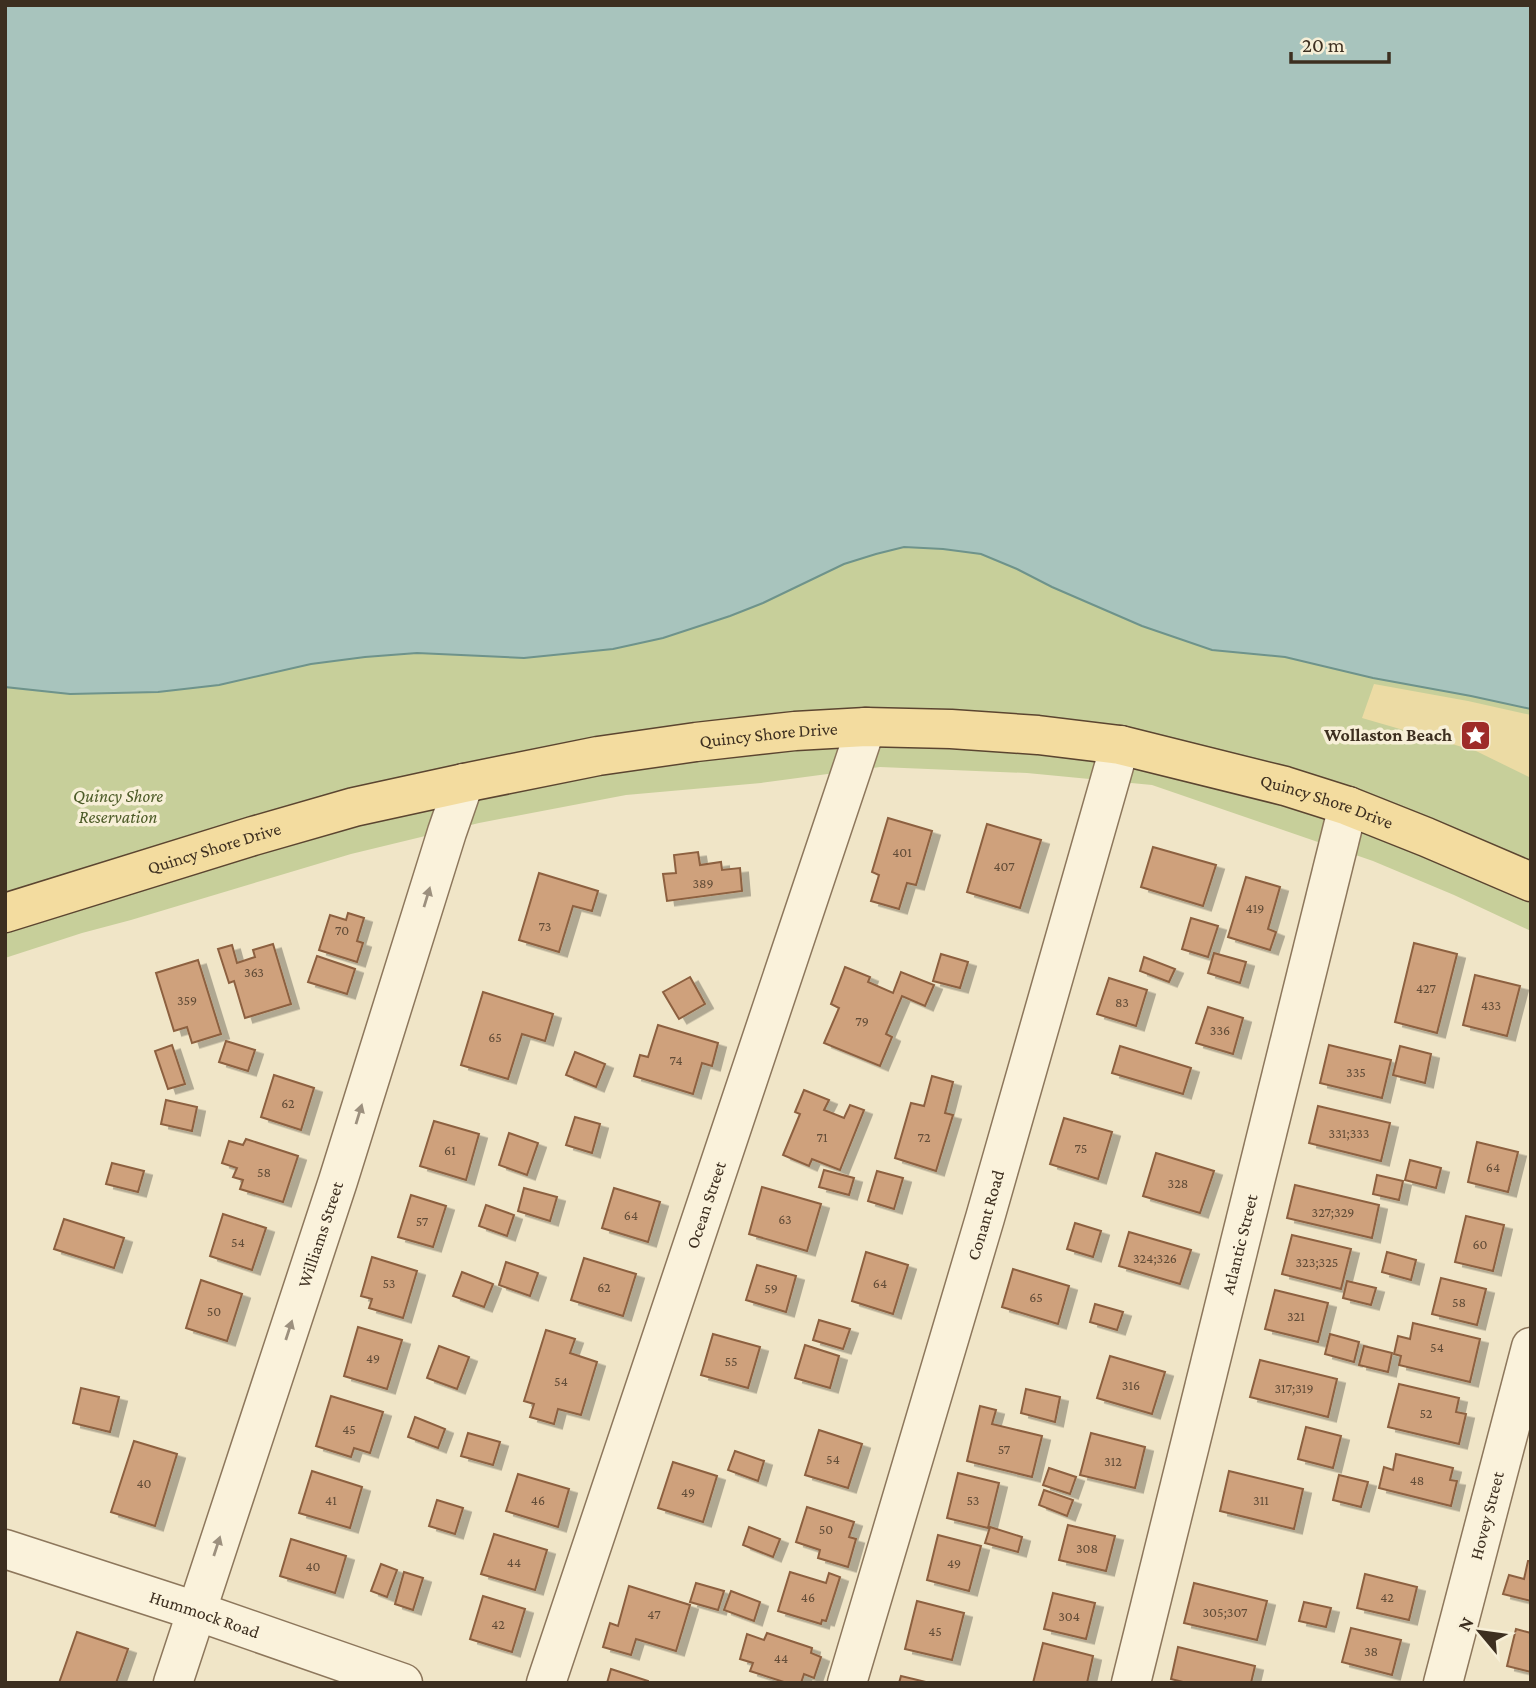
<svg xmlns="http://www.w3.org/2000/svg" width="1536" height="1688" viewBox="0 0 1536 1688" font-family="'Crimson Pro',serif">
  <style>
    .green { fill: #c7cf9a }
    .sand { fill: #ecdba4 }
    .water { fill: #a8c4bd; stroke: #6e938b; stroke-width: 2 }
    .building { fill: #cfa17c; stroke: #8d6140; stroke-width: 2; filter: url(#shadow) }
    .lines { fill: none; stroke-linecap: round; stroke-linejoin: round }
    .minor-casing { stroke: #8d775c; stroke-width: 41 }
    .major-casing { stroke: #5b4530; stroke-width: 41 }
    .minor { stroke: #faf2db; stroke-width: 38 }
    .major { stroke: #f3dc9f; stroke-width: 38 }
    .oneway { fill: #9c907e }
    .labels { text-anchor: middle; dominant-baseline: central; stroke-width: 7; stroke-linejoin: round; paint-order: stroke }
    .number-label { font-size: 14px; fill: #624c37 }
    .poi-label { font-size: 18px; font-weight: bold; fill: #3d2f20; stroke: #f7efd7; text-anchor: end }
    .street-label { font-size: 18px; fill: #3d2f20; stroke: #f7efd7 }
    .park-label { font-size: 18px; font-style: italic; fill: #4b5a26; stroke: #f7efd7 }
  </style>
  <defs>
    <filter id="shadow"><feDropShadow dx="8" dy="4.5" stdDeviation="0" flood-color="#0004"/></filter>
  </defs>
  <rect width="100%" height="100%" fill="#f0e5c7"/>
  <path class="green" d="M904,547L943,549L980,554L1017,569L1052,587L1142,626L1212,650L1285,657L1373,678L1471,696L1531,709V931L1454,895L1373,861L1152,785L1027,773L880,767L761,783L626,795L479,823L351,854L131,920L82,933L5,958V687L70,694L158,692L311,664L365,657L417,653L524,658L613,649L763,603L844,564L876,554Z"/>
  <path class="sand" d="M1374,684L1468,701L1531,715V778L1476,751L1362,718Z"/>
  <path class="water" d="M5,5H1531V709L1471,696L1373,678L1285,657L1212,650L1142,626L1052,587L1017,569L981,554L943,549L904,547L876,554L844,564L763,603L730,616L663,638L613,649L524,658L417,653L365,657L311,664L219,685L158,692L70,694L5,687Z"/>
  <g class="building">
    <path d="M888,818L932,831L916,885L907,883L899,909L871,901L879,875L872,872Z"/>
    <path d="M987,824L1041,840L1020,908L967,892Z"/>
    <path d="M1153,847L1216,865L1203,906L1141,887Z"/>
    <path d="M698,852L700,865L721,862L722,870L740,868L742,891L667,901L663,874L676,873L674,855Z"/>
    <path d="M539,873L598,891L592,911L573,906L559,952L519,940Z"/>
    <path d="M1246,877L1280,887L1268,929L1276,932L1270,950L1228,937Z"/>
    <path d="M348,913L364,918L357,941L363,943L357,962L319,950L330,915L346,920Z"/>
    <path d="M1191,918L1218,926L1208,957L1182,949Z"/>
    <path d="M1414,943L1457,954L1437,1033L1395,1022Z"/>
    <path d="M273,944L291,1004L245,1018L234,981L229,983L218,949L232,945L237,963L255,957L253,950Z"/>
    <path d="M1214,953L1246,962L1240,983L1208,973Z"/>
    <path d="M941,954L968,962L960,988L933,981Z"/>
    <path d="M317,956L355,969L347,994L308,982Z"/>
    <path d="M1144,957L1175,969L1169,982L1140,971Z"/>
    <path d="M198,960L221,1034L192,1043L187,1027L174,1031L156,973Z"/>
    <path d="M845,967L870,977L868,982L893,993L901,972L934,985L925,1006L902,996L886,1034L892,1037L880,1066L824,1043L839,1008L831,1004Z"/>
    <path d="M1475,975L1520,986L1507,1036L1463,1025Z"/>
    <path d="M690,977L705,1004L679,1019L663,992Z"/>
    <path d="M1109,978L1147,990L1136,1026L1097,1014Z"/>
    <path d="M483,992L553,1014L545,1041L522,1034L508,1079L461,1065Z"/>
    <path d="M1208,1007L1243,1018L1233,1054L1196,1043Z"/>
    <path d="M658,1025L718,1043L712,1066L702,1063L693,1094L634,1076L640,1055L648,1057Z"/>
    <path d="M226,1041L255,1050L248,1071L219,1062Z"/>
    <path d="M172,1045L185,1084L168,1089L155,1051Z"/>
    <path d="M1329,1045L1391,1060L1382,1098L1320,1083Z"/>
    <path d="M1120,1046L1191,1068L1183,1094L1112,1073Z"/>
    <path d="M1400,1046L1431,1054L1425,1083L1393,1075Z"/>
    <path d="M575,1052L605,1064L596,1087L566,1075Z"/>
    <path d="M274,1075L314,1088L301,1130L261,1117Z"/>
    <path d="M932,1076L953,1082L945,1113L953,1115L936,1171L895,1158L911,1103L924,1106Z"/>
    <path d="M804,1090L829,1100L824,1110L844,1118L850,1105L864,1110L840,1170L812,1159L809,1166L783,1155L800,1114L795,1112Z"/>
    <path d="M166,1100L197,1107L192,1131L161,1124Z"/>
    <path d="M1318,1106L1390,1123L1381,1161L1309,1143Z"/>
    <path d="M575,1117L600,1124L592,1153L566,1145Z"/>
    <path d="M1064,1118L1112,1132L1098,1179L1050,1164Z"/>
    <path d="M434,1121L479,1134L466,1180L420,1166Z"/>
    <path d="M509,1133L538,1143L527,1175L499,1165Z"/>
    <path d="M246,1139L298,1156L283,1202L240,1189L243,1180L233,1177L237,1168L222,1163L229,1141L243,1145Z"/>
    <path d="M1477,1142L1518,1152L1508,1192L1468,1182Z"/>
    <path d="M1156,1153L1214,1171L1200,1213L1143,1196Z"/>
    <path d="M1410,1160L1441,1168L1436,1188L1405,1180Z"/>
    <path d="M112,1163L144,1171L138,1192L106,1184Z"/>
    <path d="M824,1170L854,1178L849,1195L819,1187Z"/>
    <path d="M877,1171L903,1178L894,1209L868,1201Z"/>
    <path d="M1377,1175L1403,1181L1399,1200L1373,1194Z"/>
    <path d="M1295,1185L1379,1205L1372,1238L1287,1218Z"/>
    <path d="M762,1187L821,1204L807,1251L749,1234Z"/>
    <path d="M524,1188L557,1197L550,1221L518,1211Z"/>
    <path d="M614,1188L660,1202L648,1242L602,1228Z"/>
    <path d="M411,1195L446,1206L433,1247L398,1237Z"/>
    <path d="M486,1205L514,1215L507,1236L479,1226Z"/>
    <path d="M223,1214L266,1228L252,1270L210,1256Z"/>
    <path d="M1466,1216L1504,1225L1493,1271L1455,1262Z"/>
    <path d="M64,1219L124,1238L114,1268L54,1249Z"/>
    <path d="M1075,1223L1101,1231L1093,1257L1067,1249Z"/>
    <path d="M1129,1232L1191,1250L1180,1284L1119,1266Z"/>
    <path d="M1292,1235L1351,1249L1341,1289L1282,1274Z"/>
    <path d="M866,1252L908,1265L893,1314L852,1301Z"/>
    <path d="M1387,1252L1416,1260L1411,1280L1382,1272Z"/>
    <path d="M372,1257L417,1271L403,1318L369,1308L372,1299L361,1296Z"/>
    <path d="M584,1258L636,1274L623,1316L571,1300Z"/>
    <path d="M506,1262L538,1273L530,1296L499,1285Z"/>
    <path d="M757,1265L796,1276L786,1312L746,1300Z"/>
    <path d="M1013,1269L1069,1286L1058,1324L1002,1307Z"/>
    <path d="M462,1272L493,1284L484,1307L453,1296Z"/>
    <path d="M1441,1278L1486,1289L1477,1325L1432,1314Z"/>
    <path d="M201,1280L242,1294L227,1341L186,1328Z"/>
    <path d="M1347,1281L1376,1288L1371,1305L1343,1298Z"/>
    <path d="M1275,1290L1328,1303L1318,1342L1265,1329Z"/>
    <path d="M1095,1304L1123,1312L1117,1330L1090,1322Z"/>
    <path d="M819,1320L850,1329L843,1349L813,1340Z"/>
    <path d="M1413,1323L1480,1339L1470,1382L1399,1365L1401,1356L1394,1354L1398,1336L1410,1339Z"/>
    <path d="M358,1327L402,1340L387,1389L344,1376Z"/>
    <path d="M546,1330L575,1339L570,1353L597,1362L581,1415L558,1409L554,1424L530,1417L534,1404L524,1401Z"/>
    <path d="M713,1334L760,1347L748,1388L701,1375Z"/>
    <path d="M1330,1334L1359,1342L1354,1362L1325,1354Z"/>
    <path d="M805,1345L839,1356L830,1388L795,1378Z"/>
    <path d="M439,1346L469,1357L457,1389L427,1378Z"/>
    <path d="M1364,1346L1392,1353L1388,1372L1359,1365Z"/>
    <path d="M1110,1356L1165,1372L1152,1414L1097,1398Z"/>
    <path d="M1260,1360L1337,1379L1328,1417L1250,1397Z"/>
    <path d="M1399,1384L1459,1398L1456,1412L1466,1414L1459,1444L1388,1427Z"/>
    <path d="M81,1388L119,1397L110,1432L73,1423Z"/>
    <path d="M1026,1389L1060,1397L1055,1422L1021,1413Z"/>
    <path d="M331,1396L383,1412L370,1453L354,1448L351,1457L316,1446Z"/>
    <path d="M980,1406L996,1410L992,1424L1042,1436L1032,1477L967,1461Z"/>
    <path d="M415,1417L445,1429L438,1448L408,1437Z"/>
    <path d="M1306,1427L1341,1436L1333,1468L1298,1459Z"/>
    <path d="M819,1430L862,1444L848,1488L805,1475Z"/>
    <path d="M468,1433L500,1442L493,1465L461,1456Z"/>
    <path d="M1091,1433L1145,1447L1135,1488L1080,1475Z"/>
    <path d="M134,1441L177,1454L155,1526L111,1512Z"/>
    <path d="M735,1451L764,1461L758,1481L728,1470Z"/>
    <path d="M1396,1454L1453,1468L1450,1480L1457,1481L1451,1506L1379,1488L1384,1467L1393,1470Z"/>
    <path d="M673,1462L717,1476L703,1522L658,1508Z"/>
    <path d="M1049,1468L1076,1477L1070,1494L1043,1485Z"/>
    <path d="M312,1471L362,1487L350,1528L299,1513Z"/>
    <path d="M1229,1471L1303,1489L1294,1529L1220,1511Z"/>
    <path d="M958,1473L999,1483L988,1528L947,1518Z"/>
    <path d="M518,1474L569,1489L558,1527L506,1511Z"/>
    <path d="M1339,1475L1368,1482L1361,1507L1333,1500Z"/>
    <path d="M1044,1490L1073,1500L1067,1516L1039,1505Z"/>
    <path d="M437,1500L463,1508L455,1534L429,1526Z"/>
    <path d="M807,1507L854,1522L849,1537L856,1539L848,1567L818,1558L820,1550L796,1542Z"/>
    <path d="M1068,1525L1115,1536L1106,1571L1059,1560Z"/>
    <path d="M749,1527L780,1539L773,1557L743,1545Z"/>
    <path d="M990,1527L1022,1537L1018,1552L985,1543Z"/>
    <path d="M494,1534L547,1550L535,1590L481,1574Z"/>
    <path d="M938,1535L981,1546L969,1591L927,1580Z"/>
    <path d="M291,1539L346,1556L335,1593L280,1576Z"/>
    <path d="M1528,1561H1531V1601L1503,1594L1509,1575L1524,1579Z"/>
    <path d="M381,1564L397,1570L387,1597L371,1591Z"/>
    <path d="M404,1572L423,1578L413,1610L395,1604Z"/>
    <path d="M790,1572L826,1583L829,1573L840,1577L826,1621L822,1620L821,1624L778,1611Z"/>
    <path d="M1365,1574L1417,1587L1409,1620L1357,1608Z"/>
    <path d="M696,1583L724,1591L718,1610L690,1602Z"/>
    <path d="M1194,1583L1267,1601L1257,1640L1184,1623Z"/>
    <path d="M629,1586L690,1605L676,1651L636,1639L631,1655L603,1647L610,1623L618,1626Z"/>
    <path d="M731,1591L760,1602L754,1621L724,1610Z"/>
    <path d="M1053,1593L1095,1603L1086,1639L1044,1629Z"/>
    <path d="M483,1596L525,1609L512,1652L470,1639Z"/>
    <path d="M917,1601L964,1613L952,1660L905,1649Z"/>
    <path d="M1304,1602L1331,1608L1326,1627L1299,1621Z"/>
    <path d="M1351,1628L1401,1640L1392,1675L1342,1662Z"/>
    <path d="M1516,1629L1531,1633V1672L1507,1666Z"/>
    <path d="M77,1632L128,1649L116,1683H59Z"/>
    <path d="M767,1633L812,1648L811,1653L821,1657L814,1678L804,1674L801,1683H787L750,1671L753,1663L740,1659L747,1634L764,1640Z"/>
    <path d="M1043,1643L1093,1656L1087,1683H1033Z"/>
    <path d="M1178,1647L1255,1666L1251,1683H1187L1171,1679Z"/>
    <path d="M611,1669L648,1681V1683H607Z"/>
    <path d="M901,1676L930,1683H899Z"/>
  </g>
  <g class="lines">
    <defs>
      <g id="minor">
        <path id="s1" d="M5,1549L196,1611L403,1683"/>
        <path id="s2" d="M173,1683L338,1181L447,832L464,783"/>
        <path id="s3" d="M546,1683L866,727"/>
        <path id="s4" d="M847,1683L985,1218L1120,745"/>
        <path id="s5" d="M1131,1683L1348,806"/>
        <path id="s6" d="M1443,1683L1531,1347"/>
      </g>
      <g id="major">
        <path id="s7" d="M5,913L253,836L354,807L464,783L598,756L696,742L795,731L866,727L951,729L1038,735L1120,745L1285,786L1348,806L1426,837L1531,882"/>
      </g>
    </defs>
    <use href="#minor" class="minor-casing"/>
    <use href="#major" class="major-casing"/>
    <use href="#minor" class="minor"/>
    <use href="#major" class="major"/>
  </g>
  <defs><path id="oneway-solid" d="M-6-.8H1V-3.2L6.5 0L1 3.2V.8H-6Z" transform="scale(1.75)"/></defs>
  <g class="oneway">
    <use href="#oneway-solid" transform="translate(427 897) rotate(-73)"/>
    <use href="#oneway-solid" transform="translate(359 1114) rotate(-73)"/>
    <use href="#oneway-solid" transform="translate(289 1330) rotate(-72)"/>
    <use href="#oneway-solid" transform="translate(217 1546) rotate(-72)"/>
  </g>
  <defs>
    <symbol id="sight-square" viewBox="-11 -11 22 22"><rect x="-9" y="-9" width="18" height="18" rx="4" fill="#9e2c29" stroke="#f7efd7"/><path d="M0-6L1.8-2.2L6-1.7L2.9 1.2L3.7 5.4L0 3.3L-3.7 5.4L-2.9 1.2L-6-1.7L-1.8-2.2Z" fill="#fff"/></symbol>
  </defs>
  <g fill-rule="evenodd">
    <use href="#sight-square" x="1458" y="718" width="35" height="35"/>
  </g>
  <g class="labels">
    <g class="number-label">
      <text x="902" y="852">401</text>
      <text x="1004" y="866">407</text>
      <text x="703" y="883">389</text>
      <text x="1255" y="908">419</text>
      <text x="545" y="926">73</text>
      <text x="342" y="930">70</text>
      <text x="254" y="972">363</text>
      <text x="1426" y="988">427</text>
      <text x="187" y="1000">359</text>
      <text x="1122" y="1002">83</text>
      <text x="1491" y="1005">433</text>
      <text x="862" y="1021">79</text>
      <text x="1220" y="1030">336</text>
      <text x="495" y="1037">65</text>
      <text x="676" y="1060">74</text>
      <text x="1356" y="1072">335</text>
      <text x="288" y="1103">62</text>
      <text x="1349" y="1133">331;333</text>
      <text x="822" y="1137">71</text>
      <text x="924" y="1137">72</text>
      <text x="1081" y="1148">75</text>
      <text x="450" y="1150">61</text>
      <text x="1493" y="1167">64</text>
      <text x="264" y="1172">58</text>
      <text x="1178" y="1183">328</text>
      <text x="1333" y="1212">327;329</text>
      <text x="631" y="1215">64</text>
      <text x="785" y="1219">63</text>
      <text x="422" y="1221">57</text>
      <text x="238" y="1242">54</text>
      <text x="1480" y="1244">60</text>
      <text x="1155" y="1258">324;326</text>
      <text x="1317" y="1262">323;325</text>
      <text x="389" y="1283">53</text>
      <text x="880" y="1283">64</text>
      <text x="604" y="1287">62</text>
      <text x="771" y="1288">59</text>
      <text x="1036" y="1297">65</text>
      <text x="1459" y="1302">58</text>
      <text x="214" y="1311">50</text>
      <text x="1296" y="1316">321</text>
      <text x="1437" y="1347">54</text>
      <text x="373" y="1358">49</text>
      <text x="731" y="1361">55</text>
      <text x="561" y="1381">54</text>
      <text x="1131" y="1385">316</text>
      <text x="1294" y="1388">317;319</text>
      <text x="1426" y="1413">52</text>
      <text x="349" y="1429">45</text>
      <text x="1004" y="1449">57</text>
      <text x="833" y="1459">54</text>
      <text x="1113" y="1461">312</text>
      <text x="1417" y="1480">48</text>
      <text x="144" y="1483">40</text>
      <text x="688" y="1492">49</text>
      <text x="331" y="1500">41</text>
      <text x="538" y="1500">46</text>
      <text x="973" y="1500">53</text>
      <text x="1261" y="1500">311</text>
      <text x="826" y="1529">50</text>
      <text x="1087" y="1548">308</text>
      <text x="514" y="1562">44</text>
      <text x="954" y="1563">49</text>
      <text x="313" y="1566">40</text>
      <text x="808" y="1597">46</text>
      <text x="1387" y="1597">42</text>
      <text x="1225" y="1612">305;307</text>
      <text x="654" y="1614">47</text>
      <text x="1069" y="1616">304</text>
      <text x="498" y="1624">42</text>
      <text x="935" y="1631">45</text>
      <text x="1371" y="1651">38</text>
      <text x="781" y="1658">44</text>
    </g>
    <g class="poi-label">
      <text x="1452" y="735">Wollaston Beach</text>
    </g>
    <g class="street-label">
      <text stroke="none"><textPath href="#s7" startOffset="786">Quincy Shore Drive</textPath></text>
      <text stroke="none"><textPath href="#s7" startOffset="1353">Quincy Shore Drive</textPath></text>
      <text stroke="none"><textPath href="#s7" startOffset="219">Quincy Shore Drive</textPath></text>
      <text stroke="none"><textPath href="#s3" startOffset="504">Ocean Street</textPath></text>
      <text stroke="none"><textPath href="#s4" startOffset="488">Conant Road</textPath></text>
      <text stroke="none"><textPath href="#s2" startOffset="472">Williams Street</textPath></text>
      <text stroke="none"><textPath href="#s5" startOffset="452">Atlantic Street</textPath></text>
      <text stroke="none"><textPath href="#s6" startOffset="173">Hovey Street</textPath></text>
      <text stroke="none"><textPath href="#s1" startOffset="210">Hummock Road</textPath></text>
    </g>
    <g class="park-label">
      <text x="118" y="796">Quincy Shore<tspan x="118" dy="21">Reservation</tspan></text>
    </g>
  </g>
  <rect width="1536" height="1688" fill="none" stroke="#3d2f20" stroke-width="14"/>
  <g transform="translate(1480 1632) rotate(299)" stroke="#f7efd7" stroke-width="5" paint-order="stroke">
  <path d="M0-5L12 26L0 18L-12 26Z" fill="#3d2f20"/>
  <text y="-10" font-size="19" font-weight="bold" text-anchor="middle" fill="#3d2f20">N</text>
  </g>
  <path d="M1291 52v10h98v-10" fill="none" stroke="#3d2f20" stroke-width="3.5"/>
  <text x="1302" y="52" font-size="21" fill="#3d2f20" stroke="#f7efd7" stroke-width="5" paint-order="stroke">20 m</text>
</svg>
